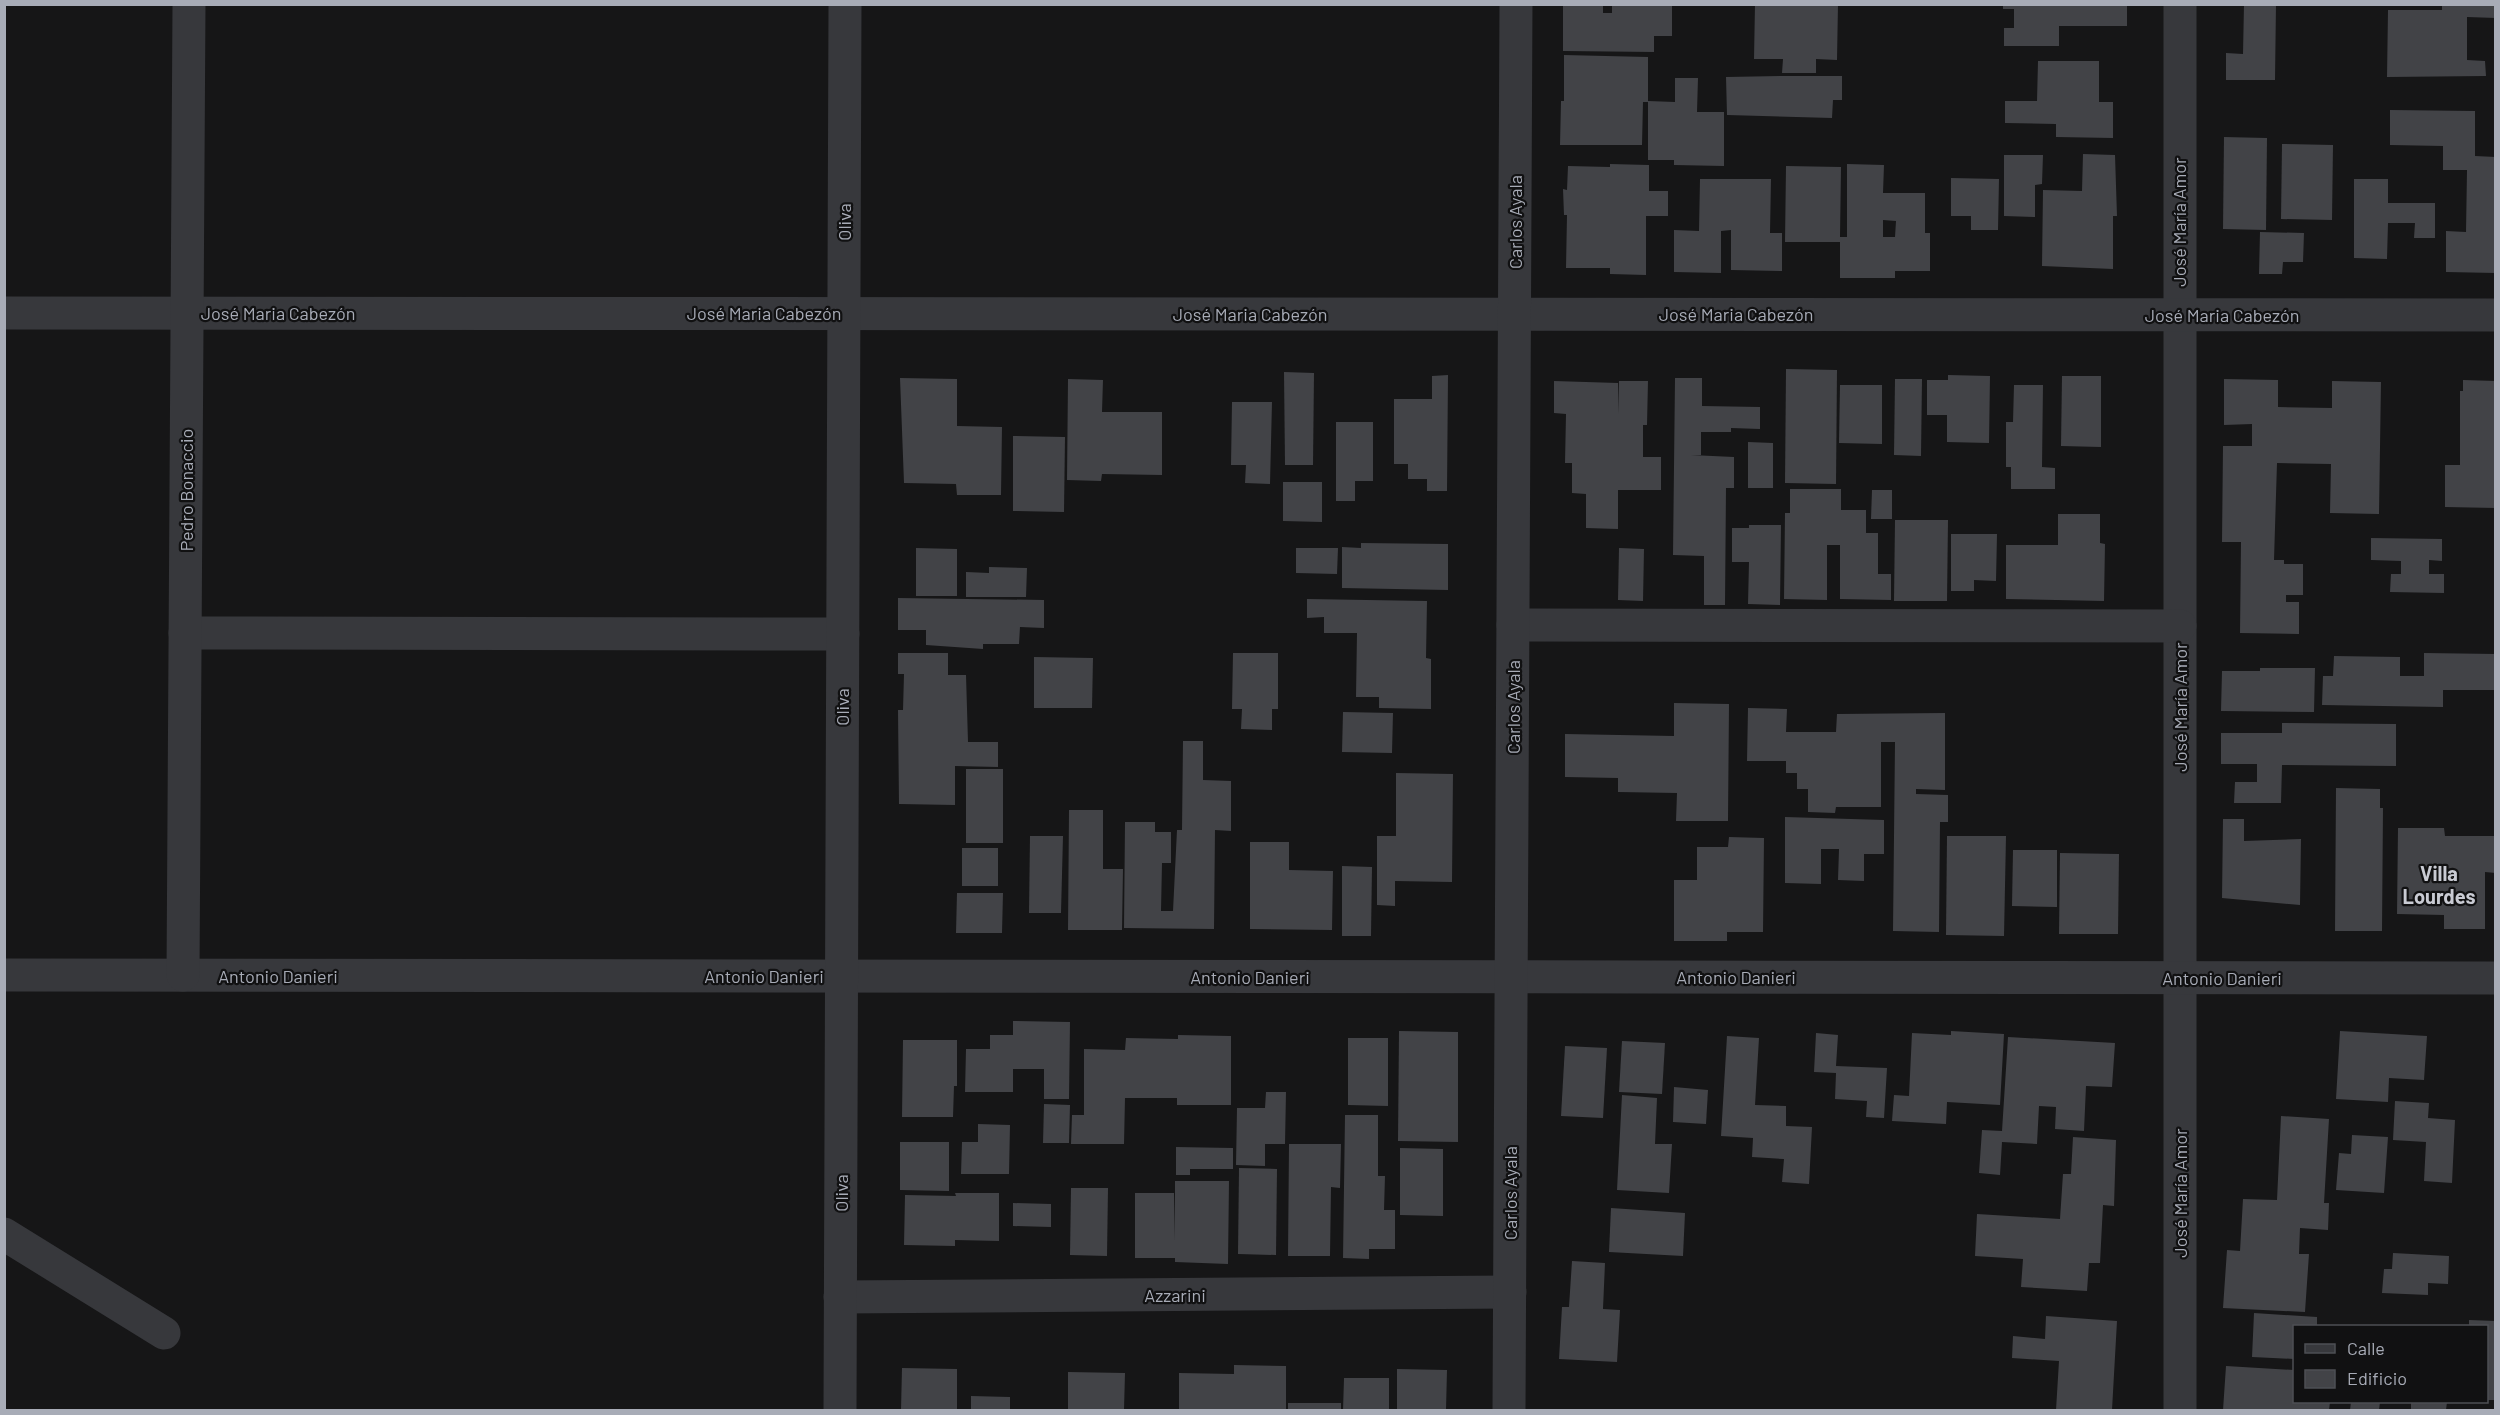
<svg xmlns="http://www.w3.org/2000/svg" width="2500" height="1415" viewBox="0 0 2500 1415" font-family="Barlow,sans-serif">
  <style>
    .building { fill: #424347; fill-rule: evenodd }
    .lines { fill: none; stroke-linecap: round; stroke-linejoin: round }
    .minor { stroke: #37383c; stroke-width: 33 }
    .labels { text-anchor: middle; dominant-baseline: central; stroke-width: 4.5; stroke-linejoin: round; paint-order: stroke }
    .street-label { font-size: 18px; fill: #a8acb7; stroke: #111112 }
    .neighbourhood-label { font-size: 20px; font-weight: bold; fill: #c9cbd3; stroke: #111112 }
  </style>
  <rect width="100%" height="100%" fill="#161617"/>
  <g class="building">
    <path d="M1563,4H1603V13H1612V4H1672V36H1654V52L1563,51Z"/>
    <path d="M1755,4H1838L1837,60L1816,59V73H1782L1783,59H1754Z"/>
    <path d="M2003,4H2127V26H2059V46H2004V28H2014V9H2003Z"/>
    <path d="M2244,4H2276L2275,80H2226V53L2243,54Z"/>
    <path d="M2442,4H2496V18L2467,17V60L2485,61L2486,76L2387,77L2388,10H2442Z"/>
    <path d="M1564,55L1648,57V102H1643L1642,145H1560L1561,101H1564Z"/>
    <path d="M2038,61H2099V102H2113V138L2056,137V124L2005,123V101H2037Z"/>
    <path d="M1784,76H1842V100H1833L1832,118L1727,115L1726,77Z"/>
    <path d="M1675,78H1698L1697,112H1724V166L1674,165V160H1648V101L1675,102Z"/>
    <path d="M2390,110L2475,111V156L2496,157V273L2446,272V231L2466,232L2467,170H2443V146L2390,145Z"/>
    <path d="M2224,137L2267,138L2266,230L2223,229Z"/>
    <path d="M2282,144L2333,145L2332,220L2281,219Z"/>
    <path d="M2083,154L2115,155L2117,216H2113V269L2042,266L2043,190L2082,191Z"/>
    <path d="M2004,155H2043L2042,184L2035,185V217L2004,216Z"/>
    <path d="M1610,164L1649,165V191H1668V216H1646V275L1610,274V268H1566L1567,215H1564L1563,189L1567,190L1568,166L1610,167Z"/>
    <path d="M1847,164L1884,165L1883,193H1925V233H1930V271H1895V278H1840V242H1785L1786,166L1841,167L1840,237H1847ZM1883,220L1896,221L1895,237H1883Z"/>
    <path d="M1951,178L1999,179L1998,230H1971V216H1951Z"/>
    <path d="M1700,179H1771L1770,233H1782V271L1731,270V230L1721,231V273L1674,272V230L1699,231Z"/>
    <path d="M2354,179H2388V203H2435V238H2414L2415,223H2388L2387,259L2354,258Z"/>
    <path d="M2260,232L2304,233L2303,262H2283L2282,274H2259Z"/>
    <path d="M1786,369L1837,370L1836,484L1785,483Z"/>
    <path d="M1284,372L1314,373L1313,465H1285Z"/>
    <path d="M1448,375L1447,491H1427V479H1408V464H1394V399H1432V376Z"/>
    <path d="M1948,375L1990,376L1989,443L1947,442V415H1927V380H1948Z"/>
    <path d="M2062,376H2101V447L2061,446Z"/>
    <path d="M900,378L957,379V426L1002,427L1001,495H957L956,484L904,483Z"/>
    <path d="M1675,378H1702V406L1760,407V429L1731,428V432H1701V455H1691L1734,457V488H1726L1725,605H1704V556L1673,555Z"/>
    <path d="M1068,379L1103,380L1102,412H1162V475L1102,474L1101,481L1067,480Z"/>
    <path d="M1895,379H1922L1921,456L1894,455Z"/>
    <path d="M2224,379L2278,380V407L2332,408V381L2381,382L2379,514L2330,513L2331,464L2277,463L2274,560H2284V564H2303V595H2286V602H2299V634L2240,633L2241,542H2222L2223,446H2252V424L2224,425Z"/>
    <path d="M2463,380L2496,381V508L2445,507V465H2460V391H2463Z"/>
    <path d="M1554,381L1618,383V414L1619,381H1648L1647,425H1643V457H1661V490H1618V529L1586,528V494L1572,493V463H1565L1566,414L1554,413Z"/>
    <path d="M1840,385H1882V444L1839,443Z"/>
    <path d="M2014,385H2043L2042,467L2055,468V489H2011V467H2006V422H2013Z"/>
    <path d="M1232,402H1272L1270,484L1245,483L1246,465H1231Z"/>
    <path d="M1336,422H1373V481H1355V501H1336Z"/>
    <path d="M1013,436L1065,437L1064,512L1013,511Z"/>
    <path d="M1748,442L1773,443V488H1748Z"/>
    <path d="M1283,482H1322V522L1283,521Z"/>
    <path d="M1790,489H1841V510H1866V533H1878V574H1891V600L1840,599V545H1827V600L1784,599L1785,513H1790Z"/>
    <path d="M1872,490H1892V519H1871Z"/>
    <path d="M2058,514H2100V543L2105,544L2104,601L2006,599V545H2058Z"/>
    <path d="M1895,520H1948L1947,601H1894Z"/>
    <path d="M1749,525H1781L1780,605L1748,604L1749,562H1732V528H1749Z"/>
    <path d="M1951,534H1997L1996,581L1974,580V591H1951Z"/>
    <path d="M2371,538L2442,539V561L2429,560V574H2444V593L2390,592L2391,574H2401V561L2371,560Z"/>
    <path d="M1361,543L1448,544V590L1342,588V547L1361,548Z"/>
    <path d="M916,548L957,549V596H916Z"/>
    <path d="M1296,548H1338L1337,574L1296,573Z"/>
    <path d="M1619,548L1644,549L1643,601L1618,600Z"/>
    <path d="M989,567L1027,568L1026,597H966V572L989,573Z"/>
    <path d="M898,598L1044,600V628L1020,627L1019,644H983V649L926,645V630H898Z"/>
    <path d="M1307,599L1427,601L1426,658L1431,659V709L1379,708V697H1356L1357,633H1324V617L1307,618Z"/>
    <path d="M898,653H948V675H966L968,742H998V767L955,766V805L899,804L898,710H903L904,674H898Z"/>
    <path d="M1233,653H1278V709H1272V730L1241,729L1242,709H1232Z"/>
    <path d="M2424,653L2496,654V690H2443V707L2322,705L2323,676H2333L2334,656L2400,657V676H2424Z"/>
    <path d="M1034,657L1093,658L1092,708H1034Z"/>
    <path d="M2260,668H2315L2314,712L2221,711L2222,671H2260Z"/>
    <path d="M1674,703L1729,704L1728,821H1676L1677,793L1618,792V778L1565,777V734L1674,736Z"/>
    <path d="M1748,708L1787,709L1786,732H1836L1837,714L1945,713V790L1916,789V794L1948,795V822H1940L1939,932L1893,931L1895,742H1881V807H1836L1835,813L1808,812V789H1797V773H1786V761H1747Z"/>
    <path d="M1343,712L1393,713L1392,753L1342,752Z"/>
    <path d="M2282,723L2396,724V766L2282,765L2281,803H2234L2235,782H2257V764H2221V733H2282Z"/>
    <path d="M1183,741H1203V780L1231,781V831L1215,830L1214,929L1124,928L1125,822H1155V832H1171V863H1162L1161,911H1173L1177,830H1182Z"/>
    <rect x="966" y="769" width="37" height="74"/>
    <path d="M1396,773L1453,774L1452,882L1395,881V906L1377,905V836H1396Z"/>
    <path d="M2336,788L2380,789V808H2383L2382,931H2335Z"/>
    <path d="M1069,810H1103V869H1123L1122,930H1068Z"/>
    <path d="M1785,817L1884,820V854H1864V881L1838,880L1839,849H1821V884L1785,883Z"/>
    <path d="M2223,819H2244V841L2301,839L2300,905L2222,898Z"/>
    <path d="M2398,828H2444L2445,836H2496V873L2485,872V929H2444V915L2397,914Z"/>
    <path d="M1030,836H1063L1061,913H1029Z"/>
    <path d="M1947,836H2006L2004,936L1946,935Z"/>
    <path d="M1729,837L1764,838L1763,932H1727V941H1674V880H1697V847H1728Z"/>
    <path d="M1250,842H1289V870L1333,871L1332,930L1250,929Z"/>
    <rect x="962" y="848" width="36" height="38"/>
    <path d="M2013,850H2057V907L2012,906Z"/>
    <path d="M2060,853L2119,854L2118,934H2059Z"/>
    <path d="M1342,866L1372,867L1371,936H1342Z"/>
    <path d="M957,893H1003L1002,933H956Z"/>
    <path d="M1013,1021L1070,1022L1069,1099H1044V1069H1013V1092H965L966,1049H990V1035H1013Z"/>
    <path d="M1399,1031L1458,1032V1142L1398,1141Z"/>
    <path d="M1951,1031L2004,1034L2000,1105L1947,1102L1946,1124L1892,1121L1894,1095L1909,1096L1912,1033L1951,1035Z"/>
    <path d="M2340,1031L2427,1036L2424,1080L2389,1078L2388,1102L2336,1099Z"/>
    <path d="M1816,1033L1838,1035L1836,1066L1887,1068L1884,1118L1866,1117L1867,1101L1835,1099L1836,1073L1814,1072Z"/>
    <path d="M1178,1035L1231,1036V1105H1177V1098H1125L1124,1144H1071L1072,1115H1084V1049L1125,1050L1126,1038L1178,1039Z"/>
    <path d="M1727,1036L1759,1038L1755,1105L1786,1106V1126L1812,1127L1809,1184L1782,1182L1784,1159L1752,1157L1753,1138L1721,1136Z"/>
    <path d="M2008,1037L2115,1043L2112,1087L2086,1086L2084,1131L2055,1129L2056,1107L2039,1106L2037,1144L2002,1142L2000,1175L1979,1173L1982,1130L2002,1131Z"/>
    <path d="M1348,1038H1388V1106L1348,1105Z"/>
    <path d="M903,1040H957V1086H954L953,1117H902Z"/>
    <path d="M1622,1041L1665,1043L1662,1094L1619,1092Z"/>
    <path d="M1565,1046L1607,1048L1603,1118L1561,1116Z"/>
    <path d="M1674,1087L1708,1090L1706,1124L1673,1122Z"/>
    <path d="M1266,1092H1286L1285,1144H1265V1166L1236,1165L1237,1108H1265Z"/>
    <path d="M1622,1095L1657,1098L1655,1144H1672L1669,1193L1617,1190Z"/>
    <path d="M2395,1101L2429,1103L2428,1118L2455,1120L2452,1183L2424,1181L2426,1142L2393,1140Z"/>
    <path d="M1044,1104L1070,1105L1069,1143H1043Z"/>
    <path d="M1345,1115H1378V1176H1385L1384,1210H1395V1249H1369V1259L1343,1258Z"/>
    <path d="M2281,1116L2329,1119L2324,1203H2329L2328,1230L2300,1228L2299,1254H2309L2305,1312L2223,1308L2227,1250L2240,1251L2243,1199L2277,1200Z"/>
    <path d="M978,1124L1010,1125L1009,1174H961L962,1142H978Z"/>
    <path d="M2352,1135L2388,1137L2384,1193L2336,1190L2339,1153L2351,1154Z"/>
    <path d="M2073,1137L2116,1140L2114,1206L2103,1205L2100,1263H2089L2087,1291L2021,1287L2023,1259L1975,1256L1977,1214L2060,1219L2063,1174H2071Z"/>
    <path d="M900,1142H949V1191L900,1190Z"/>
    <path d="M1289,1144H1341L1340,1188L1331,1187L1330,1256H1288Z"/>
    <path d="M1176,1147L1233,1148V1169H1190V1175H1176Z"/>
    <path d="M1400,1148L1443,1149V1216L1400,1215Z"/>
    <path d="M1239,1168L1277,1169L1276,1255L1238,1254Z"/>
    <path d="M1175,1181H1229L1228,1264L1175,1262V1258H1135V1193H1174L1175,1241Z"/>
    <path d="M1071,1188H1108L1107,1256L1070,1255Z"/>
    <path d="M955,1193H999V1241L955,1240V1246L904,1245L905,1195L956,1196Z"/>
    <path d="M1013,1203L1051,1204V1227L1013,1226Z"/>
    <path d="M1611,1208L1685,1213L1683,1256L1609,1252Z"/>
    <path d="M2393,1253L2449,1256L2448,1284L2428,1283V1295L2382,1293L2384,1269H2392Z"/>
    <path d="M1572,1261L1605,1263L1603,1309L1620,1310L1617,1362L1559,1359L1562,1307H1569Z"/>
    <path d="M2254,1313L2317,1317V1326H2294V1359L2252,1357Z"/>
    <path d="M2046,1316L2117,1321L2112,1410H2056L2059,1361L2012,1358L2013,1336L2045,1339Z"/>
    <path d="M2469,1320L2496,1321V1400H2487V1326H2469Z"/>
    <path d="M1234,1365L1286,1366V1410H1179V1373L1234,1374Z"/>
    <path d="M2226,1366L2294,1370V1402H2330L2329,1410H2223Z"/>
    <path d="M902,1368L957,1369V1410H901Z"/>
    <path d="M1397,1369L1447,1370L1446,1410H1397Z"/>
    <path d="M1068,1372L1125,1373L1124,1410H1068Z"/>
    <path d="M1344,1378H1389V1410H1343Z"/>
    <path d="M971,1396L1010,1397V1410H971Z"/>
    <path d="M2351,1402H2380L2379,1410H2350Z"/>
    <path d="M2411,1402H2447L2446,1410H2411Z"/>
    <rect x="1288" y="1403" width="53" height="7"/>
  </g>
  <g class="lines">
    <g class="minor">
      <path d="M2180,4V1410"/>
      <path d="M4,313L2496,315"/>
      <path d="M1513,625L2180,626"/>
      <path d="M185,633L843,634"/>
      <path d="M4,975L2496,978"/>
      <path d="M183,975L189,4"/>
      <path d="M4,1234L164,1333"/>
      <path d="M840,1297L1510,1292"/>
      <path d="M840,1410L845,4"/>
      <path d="M1509,1410L1516,4"/>
    </g>
  </g>
  <g class="labels">
    <g class="street-label">
      <text transform="translate(844 222) rotate(-90)">Oliva</text>
      <text transform="translate(1515 222) rotate(-90)">Carlos Ayala</text>
      <text transform="translate(2179 222) rotate(-90)">José María Amor</text>
      <text x="278" y="313">José Maria Cabezón</text>
      <text x="764" y="313">José Maria Cabezón</text>
      <text x="1250" y="314">José Maria Cabezón</text>
      <text x="1736" y="314">José Maria Cabezón</text>
      <text x="2222" y="315">José Maria Cabezón</text>
      <text transform="translate(186 490) rotate(-90)">Pedro Bonaccio</text>
      <text transform="translate(842 707) rotate(-90)">Oliva</text>
      <text transform="translate(1513 707) rotate(-90)">Carlos Ayala</text>
      <text transform="translate(2180 707) rotate(-90)">José María Amor</text>
      <text x="278" y="976">Antonio Danieri</text>
      <text x="764" y="976">Antonio Danieri</text>
      <text x="1250" y="977">Antonio Danieri</text>
      <text x="1736" y="977">Antonio Danieri</text>
      <text x="2222" y="978">Antonio Danieri</text>
      <text transform="translate(841 1193) rotate(-90)">Oliva</text>
      <text transform="translate(1510 1193) rotate(-90)">Carlos Ayala</text>
      <text transform="translate(2180 1193) rotate(-90)">José María Amor</text>
      <text x="1175" y="1295">Azzarini</text>
    </g>
    <g class="neighbourhood-label">
      <text x="2439" y="873">Villa<tspan x="2439" dy="23">Lourdes</tspan></text>
    </g>
  </g>
  <rect width="2500" height="1415" fill="none" stroke="#a8acb7" stroke-width="12"/>
  <rect x="2293" y="1325" width="195" height="78" fill="#111112" stroke="#4d4f54" stroke-width="1.5"/>
  <rect x="2305" y="1344" width="30" height="9" fill="#37383c" stroke="#4d4f54" stroke-width="1.5"/>
  <text x="2347" y="1355" font-size="18" fill="#a8acb7">Calle</text>
  <rect x="2305" y="1370" width="30" height="18" fill="#424347" stroke="#4d4f54" stroke-width="1.5"/>
  <text x="2347" y="1385" font-size="18" fill="#a8acb7">Edificio</text>
</svg>
